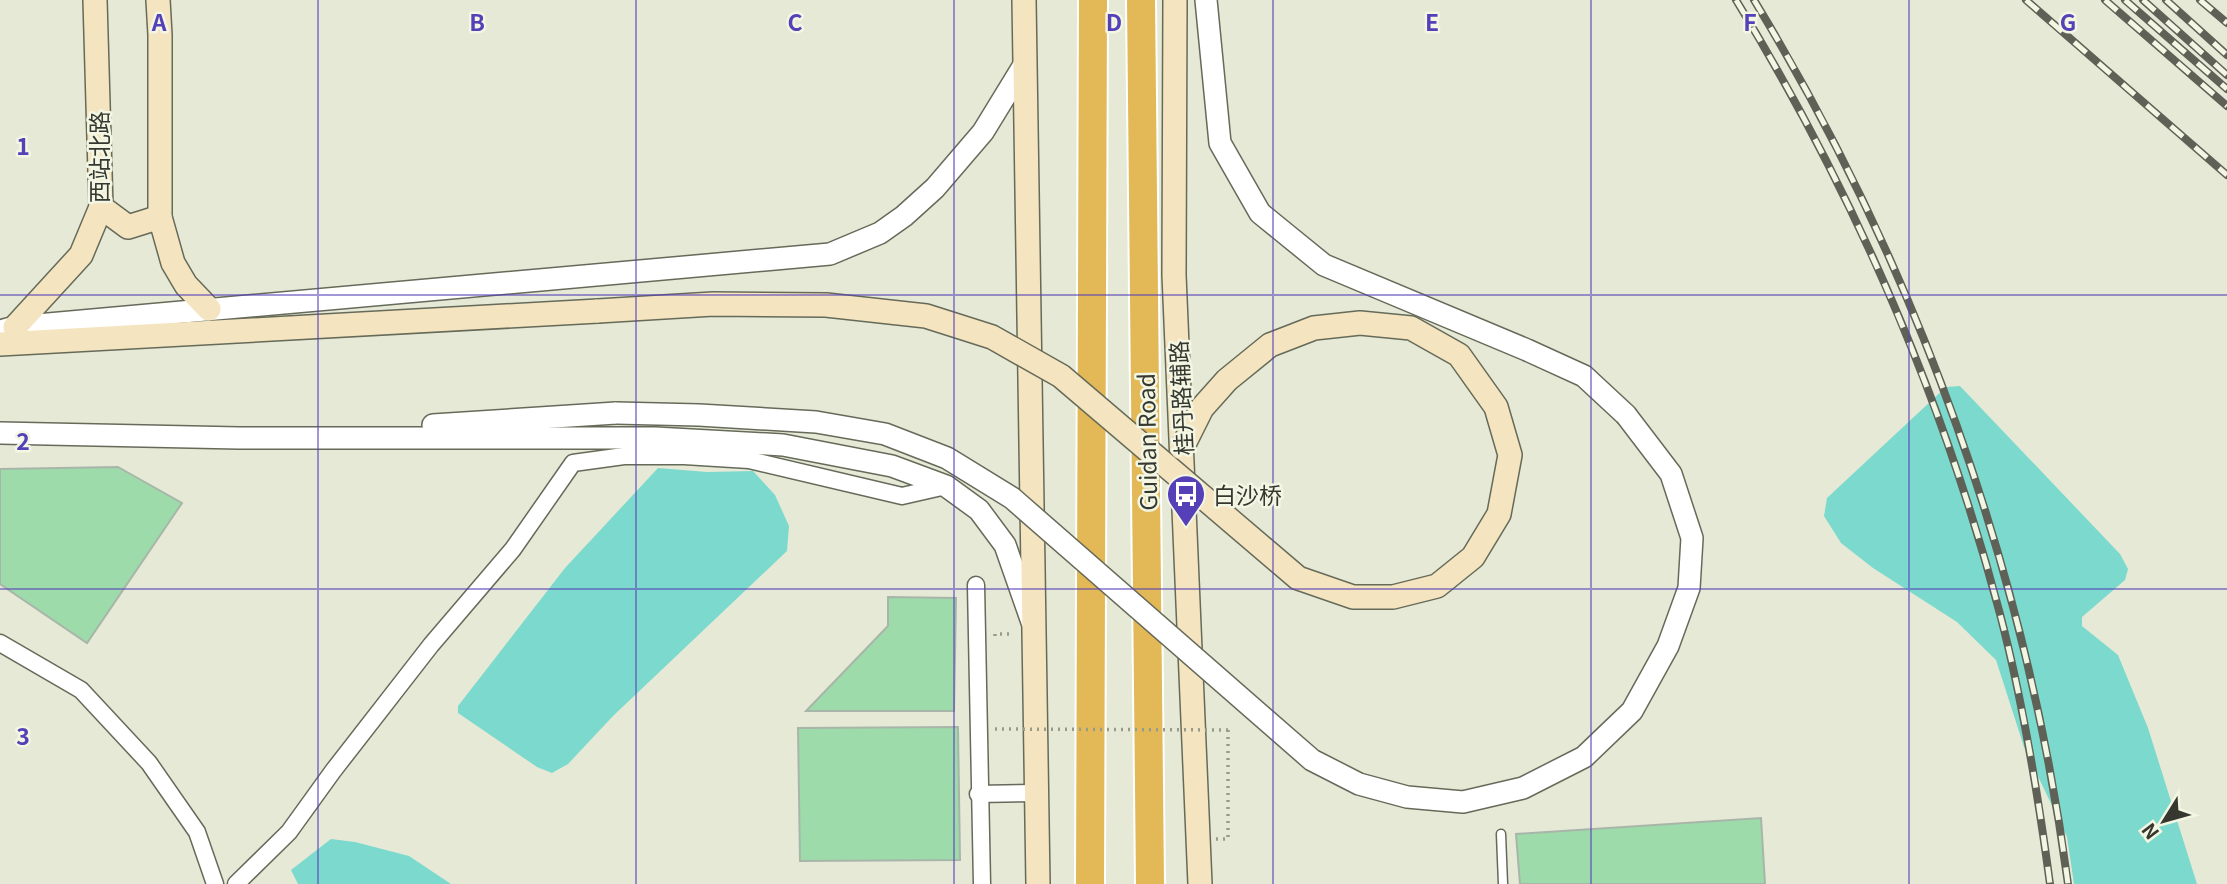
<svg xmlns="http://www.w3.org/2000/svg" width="2227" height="884" viewBox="0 0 2227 884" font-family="Georgia,'Noto Sans SC',serif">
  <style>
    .water { fill: #7bdacd }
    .building { fill: #9edbaa; stroke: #a7b6a9; stroke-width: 2 }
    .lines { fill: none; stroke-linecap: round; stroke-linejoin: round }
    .service-casing { stroke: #666a59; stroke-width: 11 }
    .minor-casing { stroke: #666a59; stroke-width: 19 }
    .tertiary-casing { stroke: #666a59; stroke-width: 24 }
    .secondary-casing { stroke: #666a59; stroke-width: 26 }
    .trunk-casing { stroke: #fff; stroke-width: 32 }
    .path { stroke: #979b8c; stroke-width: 3.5; stroke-dasharray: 2 5; stroke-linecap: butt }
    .service { stroke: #fff; stroke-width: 8 }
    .minor { stroke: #fff; stroke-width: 16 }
    .tertiary { stroke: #fff; stroke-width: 21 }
    .secondary { stroke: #f4e4bf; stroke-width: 23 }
    .trunk { stroke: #e3b856; stroke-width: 28 }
    .rail-casing { stroke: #5f6156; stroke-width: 8 }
    .rail { stroke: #f2f6e3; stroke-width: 5; stroke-dasharray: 16; stroke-linecap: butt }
    .tertiary-bridge-casing { stroke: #666a59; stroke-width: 24; stroke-linecap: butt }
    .secondary-bridge-casing { stroke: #666a59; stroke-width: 26; stroke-linecap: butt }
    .path-bridge { stroke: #979b8c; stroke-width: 3.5; stroke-dasharray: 2 5; stroke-linecap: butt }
    .tertiary-bridge { stroke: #fff; stroke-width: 21 }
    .secondary-bridge { stroke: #f4e4bf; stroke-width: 23 }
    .grid { fill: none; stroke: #5640b8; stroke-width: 2; stroke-opacity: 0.55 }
    .labels { text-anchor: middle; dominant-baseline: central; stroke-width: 5; stroke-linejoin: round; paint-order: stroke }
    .street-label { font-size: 23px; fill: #363830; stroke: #f2f6e3 }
    .poi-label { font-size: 23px; fill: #363830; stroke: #f2f6e3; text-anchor: start }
    .grid-label { font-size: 23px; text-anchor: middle; font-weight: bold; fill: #5640b8; stroke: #f2f6e3; stroke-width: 5; stroke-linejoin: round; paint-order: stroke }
  </style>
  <rect width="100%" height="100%" fill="#e5e9d6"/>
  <g class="water">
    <path d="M1960,386L2120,554L2128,569L2125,580L2082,617V626L2118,655L2148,728L2197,884H2074L2067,837L2024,747L1996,660L1957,622L1873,568L1841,543L1824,516L1827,498L1946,387Z"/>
    <path d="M658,468L707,472L753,471L775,495L789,526L787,551L613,716L568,764L552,773L537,767L458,713V706L565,568Z"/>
    <path d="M331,839L355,842L409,856L451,884H298L291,870Z"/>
  </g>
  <g class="building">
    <path d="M118,467L182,503L87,643L0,584V469Z"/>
    <path d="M888,597L956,598L954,711H806L888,626Z"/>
    <path d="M958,727L960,860L800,861L798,728Z"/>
    <path d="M1761,818L1765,884H1520L1516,834Z"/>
  </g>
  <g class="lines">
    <defs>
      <path id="service" d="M1501,834L1503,884"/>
      <g id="minor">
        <path d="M976,585L982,884"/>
        <path d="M0,643L81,690L149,763L197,832L215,884"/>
        <path d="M978,794L1038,793"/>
        <path d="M236,884L289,832L333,771L431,645L513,549L573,463L624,456H684L749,460L902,496L946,486"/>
      </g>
      <g id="tertiary">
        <path d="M1206,0L1220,143L1260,213L1324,265L1527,350L1584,376L1626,415"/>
        <path d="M0,331L15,327L830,254L880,233L904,216L935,188L983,132L1024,65"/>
        <path d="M433,425L616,413"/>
        <path d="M0,433L239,438H655L783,445L892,466L946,486L979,510L1005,545L1032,622"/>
      </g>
      <g id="secondary">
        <path d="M158,0L160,35V217L173,263L186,285L209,309"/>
        <path d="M1024,0L1038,884"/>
        <path d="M1175,0L1174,275L1200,884"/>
        <path d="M101,207L128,227L160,217"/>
        <path d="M15,327L81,255L101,207L95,0"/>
        <path d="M0,344L598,311"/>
      </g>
      <g id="trunk">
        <path d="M1141,0L1150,884"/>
        <path d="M1090,884L1093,0"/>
      </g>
    </defs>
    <use href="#service" class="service-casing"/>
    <use href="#minor" class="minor-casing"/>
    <use href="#tertiary" class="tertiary-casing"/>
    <use href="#secondary" class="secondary-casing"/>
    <use href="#trunk" class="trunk-casing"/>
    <g class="path">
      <path d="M995,636V634H1013"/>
      <path d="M1216,839H1228V730"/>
    </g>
    <use href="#service" class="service"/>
    <use href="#minor" class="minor"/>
    <use href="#tertiary" class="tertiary"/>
    <use href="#secondary" class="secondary"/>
    <use href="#trunk" class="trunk"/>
    <defs>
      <g id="rail">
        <path d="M1736,0C1853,191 1943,398 2000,614C2023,702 2038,794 2050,884"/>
        <path d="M1754,0C1917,268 2027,573 2068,884"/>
        <path d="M2026,0L2227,175"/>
        <path d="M2105,0L2227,106"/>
        <path d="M2125,0L2227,89"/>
        <path d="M2143,0L2227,75"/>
        <path d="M2166,0L2227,55"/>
        <path d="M2200,0L2227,23"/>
      </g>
    </defs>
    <use href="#rail" class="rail-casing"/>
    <use href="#rail" class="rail"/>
    <defs>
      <path id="tertiary-bridge" d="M616,413L699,415L816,422L885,434L947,458L1012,498L1312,760L1359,784L1407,797L1463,802L1523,788L1584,757L1632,711L1668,646L1689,588L1692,538L1671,474L1626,415"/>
      <path id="secondary-bridge" d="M598,311L713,304L826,305L926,316L992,337L1061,376L1298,578L1353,597H1393L1437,586L1473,557L1499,514L1510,455L1496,407L1459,355L1411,328L1360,323L1314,328L1270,345L1227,380L1202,408L1182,448"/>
    </defs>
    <use href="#tertiary-bridge" class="tertiary-bridge-casing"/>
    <use href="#secondary-bridge" class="secondary-bridge-casing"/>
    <path class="path-bridge" d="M995,729L1228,730"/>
    <use href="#tertiary-bridge" class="tertiary-bridge"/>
    <use href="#secondary-bridge" class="secondary-bridge"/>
  </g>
  <path class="grid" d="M318,0V884M636,0V884M954,0V884M1273,0V884M1591,0V884M1909,0V884M0,295H2227M0,589H2227"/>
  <defs>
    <symbol id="bus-pin" viewBox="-11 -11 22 30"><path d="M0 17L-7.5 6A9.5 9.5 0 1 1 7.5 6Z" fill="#5640b8" stroke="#f2f6e3"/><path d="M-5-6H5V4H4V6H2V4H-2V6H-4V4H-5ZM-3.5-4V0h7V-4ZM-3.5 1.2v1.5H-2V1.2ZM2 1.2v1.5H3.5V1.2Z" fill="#fff"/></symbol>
  </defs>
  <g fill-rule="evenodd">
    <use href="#bus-pin" x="1164" y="472" width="44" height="60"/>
  </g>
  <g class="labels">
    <g class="street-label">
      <text transform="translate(98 157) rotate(-90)">西站北路</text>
      <text transform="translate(1180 398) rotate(-93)">桂丹路辅路</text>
      <text transform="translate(1146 442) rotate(-91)">Guidan Road</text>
    </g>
    <g class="poi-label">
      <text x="1213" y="494">白沙桥</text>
    </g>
  </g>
  <g class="grid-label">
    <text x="159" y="31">A</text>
    <text x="477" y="31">B</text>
    <text x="795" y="31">C</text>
    <text x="1114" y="31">D</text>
    <text x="1432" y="31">E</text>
    <text x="1750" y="31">F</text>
    <text x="2068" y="31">G</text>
    <text x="23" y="155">1</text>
    <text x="23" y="450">2</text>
    <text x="23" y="745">3</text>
  </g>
  <g transform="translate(2164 821) rotate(233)" stroke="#f2f6e3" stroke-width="5" paint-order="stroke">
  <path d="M0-5L12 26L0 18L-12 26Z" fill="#363830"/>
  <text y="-10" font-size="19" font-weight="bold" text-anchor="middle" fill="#363830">N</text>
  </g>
</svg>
